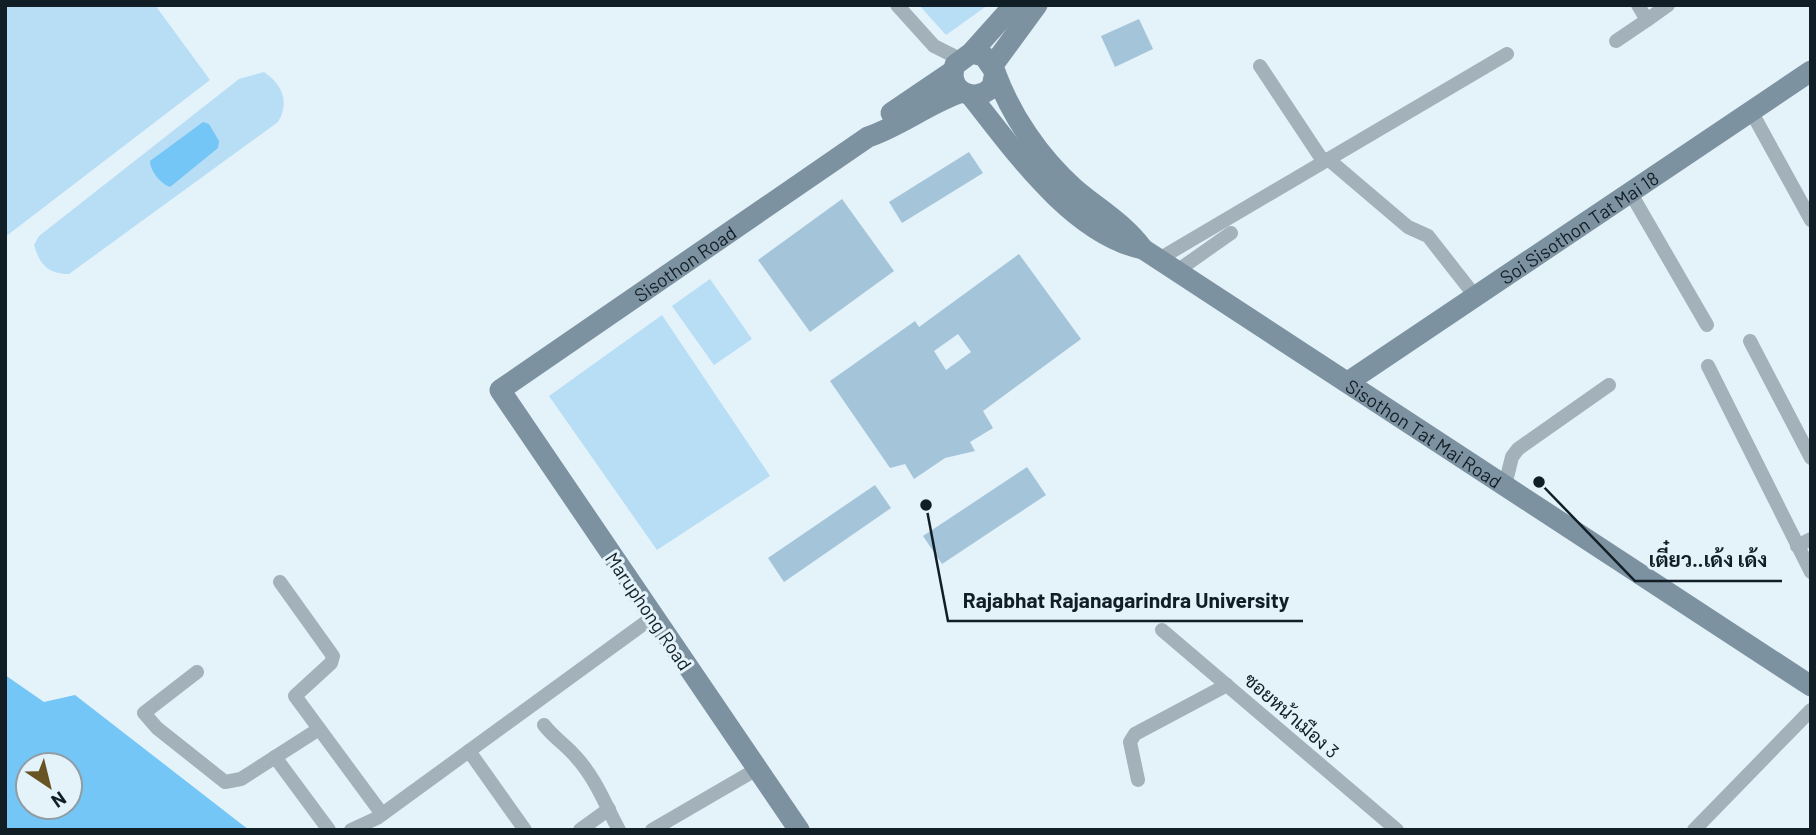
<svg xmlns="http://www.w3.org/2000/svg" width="1816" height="835" viewBox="0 0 1816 835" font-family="Barlow,Sarabun,sans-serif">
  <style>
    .green { fill: #b8def6 }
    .water { fill: #73c6f6; fill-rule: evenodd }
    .building { fill: #a3c4d9; fill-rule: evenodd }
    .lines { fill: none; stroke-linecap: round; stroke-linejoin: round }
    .street { stroke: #a3b1ba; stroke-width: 14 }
    .secondary { stroke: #7d92a0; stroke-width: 21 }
    .labels { text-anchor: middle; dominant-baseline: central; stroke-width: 6; stroke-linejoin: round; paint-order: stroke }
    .street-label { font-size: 19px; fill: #121e26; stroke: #e4f2fa }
    .leader { fill: none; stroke: #121e26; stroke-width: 2.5 }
    .callout-dot { fill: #121e26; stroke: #e4f2fa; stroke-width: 2.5 }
    .callout-label { font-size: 21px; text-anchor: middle; font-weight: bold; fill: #121e26; stroke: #e4f2fa; stroke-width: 6; stroke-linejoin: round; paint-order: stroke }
  </style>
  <rect width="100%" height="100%" fill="#e4f2fa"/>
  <g class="green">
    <path d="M5,5H155L210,80L5,237Z"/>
    <path d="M919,5H988L946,35Z"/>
    <path d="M264,72C282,84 290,102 278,122L69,274C48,274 40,265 34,245L39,236L239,79Z"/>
    <path d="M710,279L752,339L714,365L672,306Z"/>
    <path d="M662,315L770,476L657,550L549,396Z"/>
  </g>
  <g class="water">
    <path d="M203,122L209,124L219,141L218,148L170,187C161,184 150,171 150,161Z"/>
    <path d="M5,675L44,702L75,695L249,830H5ZM28,765H70V807H28Z"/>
  </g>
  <g class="building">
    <path d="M1139,19L1153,49L1115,67L1101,36Z"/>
    <path d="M969,152L983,173L902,223L889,202Z"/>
    <path d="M842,199L894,271L810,332L758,260Z"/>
    <path d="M1019,254L1081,339L983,411L993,428L970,442L975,451L945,458L914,479L905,464L890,468L830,381L915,321L919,327ZM958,334L971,352L946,370L934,351Z"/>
    <path d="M1027,467L1046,495L942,564L923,536Z"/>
    <path d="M875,485L891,508L784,582L768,558Z"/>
  </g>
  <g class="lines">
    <g class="street">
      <path d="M897,5L934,46L960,59"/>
      <path d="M1638,5L1647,20L1668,5"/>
      <path d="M1616,41L1647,20"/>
      <path d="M1260,66L1323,161"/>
      <path d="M1751,111L1811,220"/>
      <path d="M1328,159L1408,227L1428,236L1475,296"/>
      <path d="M1630,192L1707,325"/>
      <path d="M1159,259L1507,54"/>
      <path d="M1177,271L1231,233"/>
      <path d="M1750,341L1811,458"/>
      <path d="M1708,366L1811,572"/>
      <path d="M1505,485L1512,457L1518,449L1609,385"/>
      <path d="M1797,546L1811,539"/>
      <path d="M280,582L333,656L331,663L295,696L382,814"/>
      <path d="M1162,630L1397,830"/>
      <path d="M197,672L144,713L157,728L225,782L241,779L319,729"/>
      <path d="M544,725C554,738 566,745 576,757C596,779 605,804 619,830"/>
      <path d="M469,751L525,830"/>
      <path d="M275,757L329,830"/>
      <path d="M1138,780L1130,742L1135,734L1227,685"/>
      <path d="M351,830L377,818L653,617"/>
      <path d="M580,830L609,809"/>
      <path d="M652,830L757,769"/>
      <path d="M1694,830L1811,710"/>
    </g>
    <g class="secondary">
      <path d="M971,53L984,56L995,72L992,87C974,105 946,90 955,65L971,53L1014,5"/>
      <path d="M993,65L1037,5"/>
      <path id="s1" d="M995,72C1011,115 1039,157 1074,188C1097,208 1124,223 1143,249L1811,686"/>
      <path d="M971,96C1014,150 1072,234 1143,249"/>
      <path d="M891,113L953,71"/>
      <path id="s2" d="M1348,382L1811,71"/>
      <path id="s3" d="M799,830L500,390L868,137C901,126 929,103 962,92"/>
    </g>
  </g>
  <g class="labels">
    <g class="street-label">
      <text stroke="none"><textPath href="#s2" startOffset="278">Soi Sisothon Tat Mai 18</textPath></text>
      <text stroke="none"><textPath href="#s3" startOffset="756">Sisothon Road</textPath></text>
      <text stroke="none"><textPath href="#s1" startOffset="570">Sisothon Tat Mai Road</textPath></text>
      <text transform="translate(649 611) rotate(56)">Maruphong Road</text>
      <text transform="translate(1292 715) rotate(41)">ซอยหน้าเมือง 3</text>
    </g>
  </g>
  <path class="leader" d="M1539 482L1635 581H1782M926 505L948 621H1303"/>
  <g class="callout-dot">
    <circle cx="1539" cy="482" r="7"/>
    <circle cx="926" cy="505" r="7"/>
  </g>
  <g class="callout-label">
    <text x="1708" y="567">เตี๋ยว..เด้ง เด้ง</text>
    <text x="1126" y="608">Rajabhat Rajanagarindra University</text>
  </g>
  <rect width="1816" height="835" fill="none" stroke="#121e26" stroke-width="14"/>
  <g transform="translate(49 786) rotate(145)"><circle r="33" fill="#e4f2fa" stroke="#909da5" stroke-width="2"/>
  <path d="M0-5L12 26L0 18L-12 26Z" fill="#685322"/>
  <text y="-10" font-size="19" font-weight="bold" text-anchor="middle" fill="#121e26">N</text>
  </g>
</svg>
